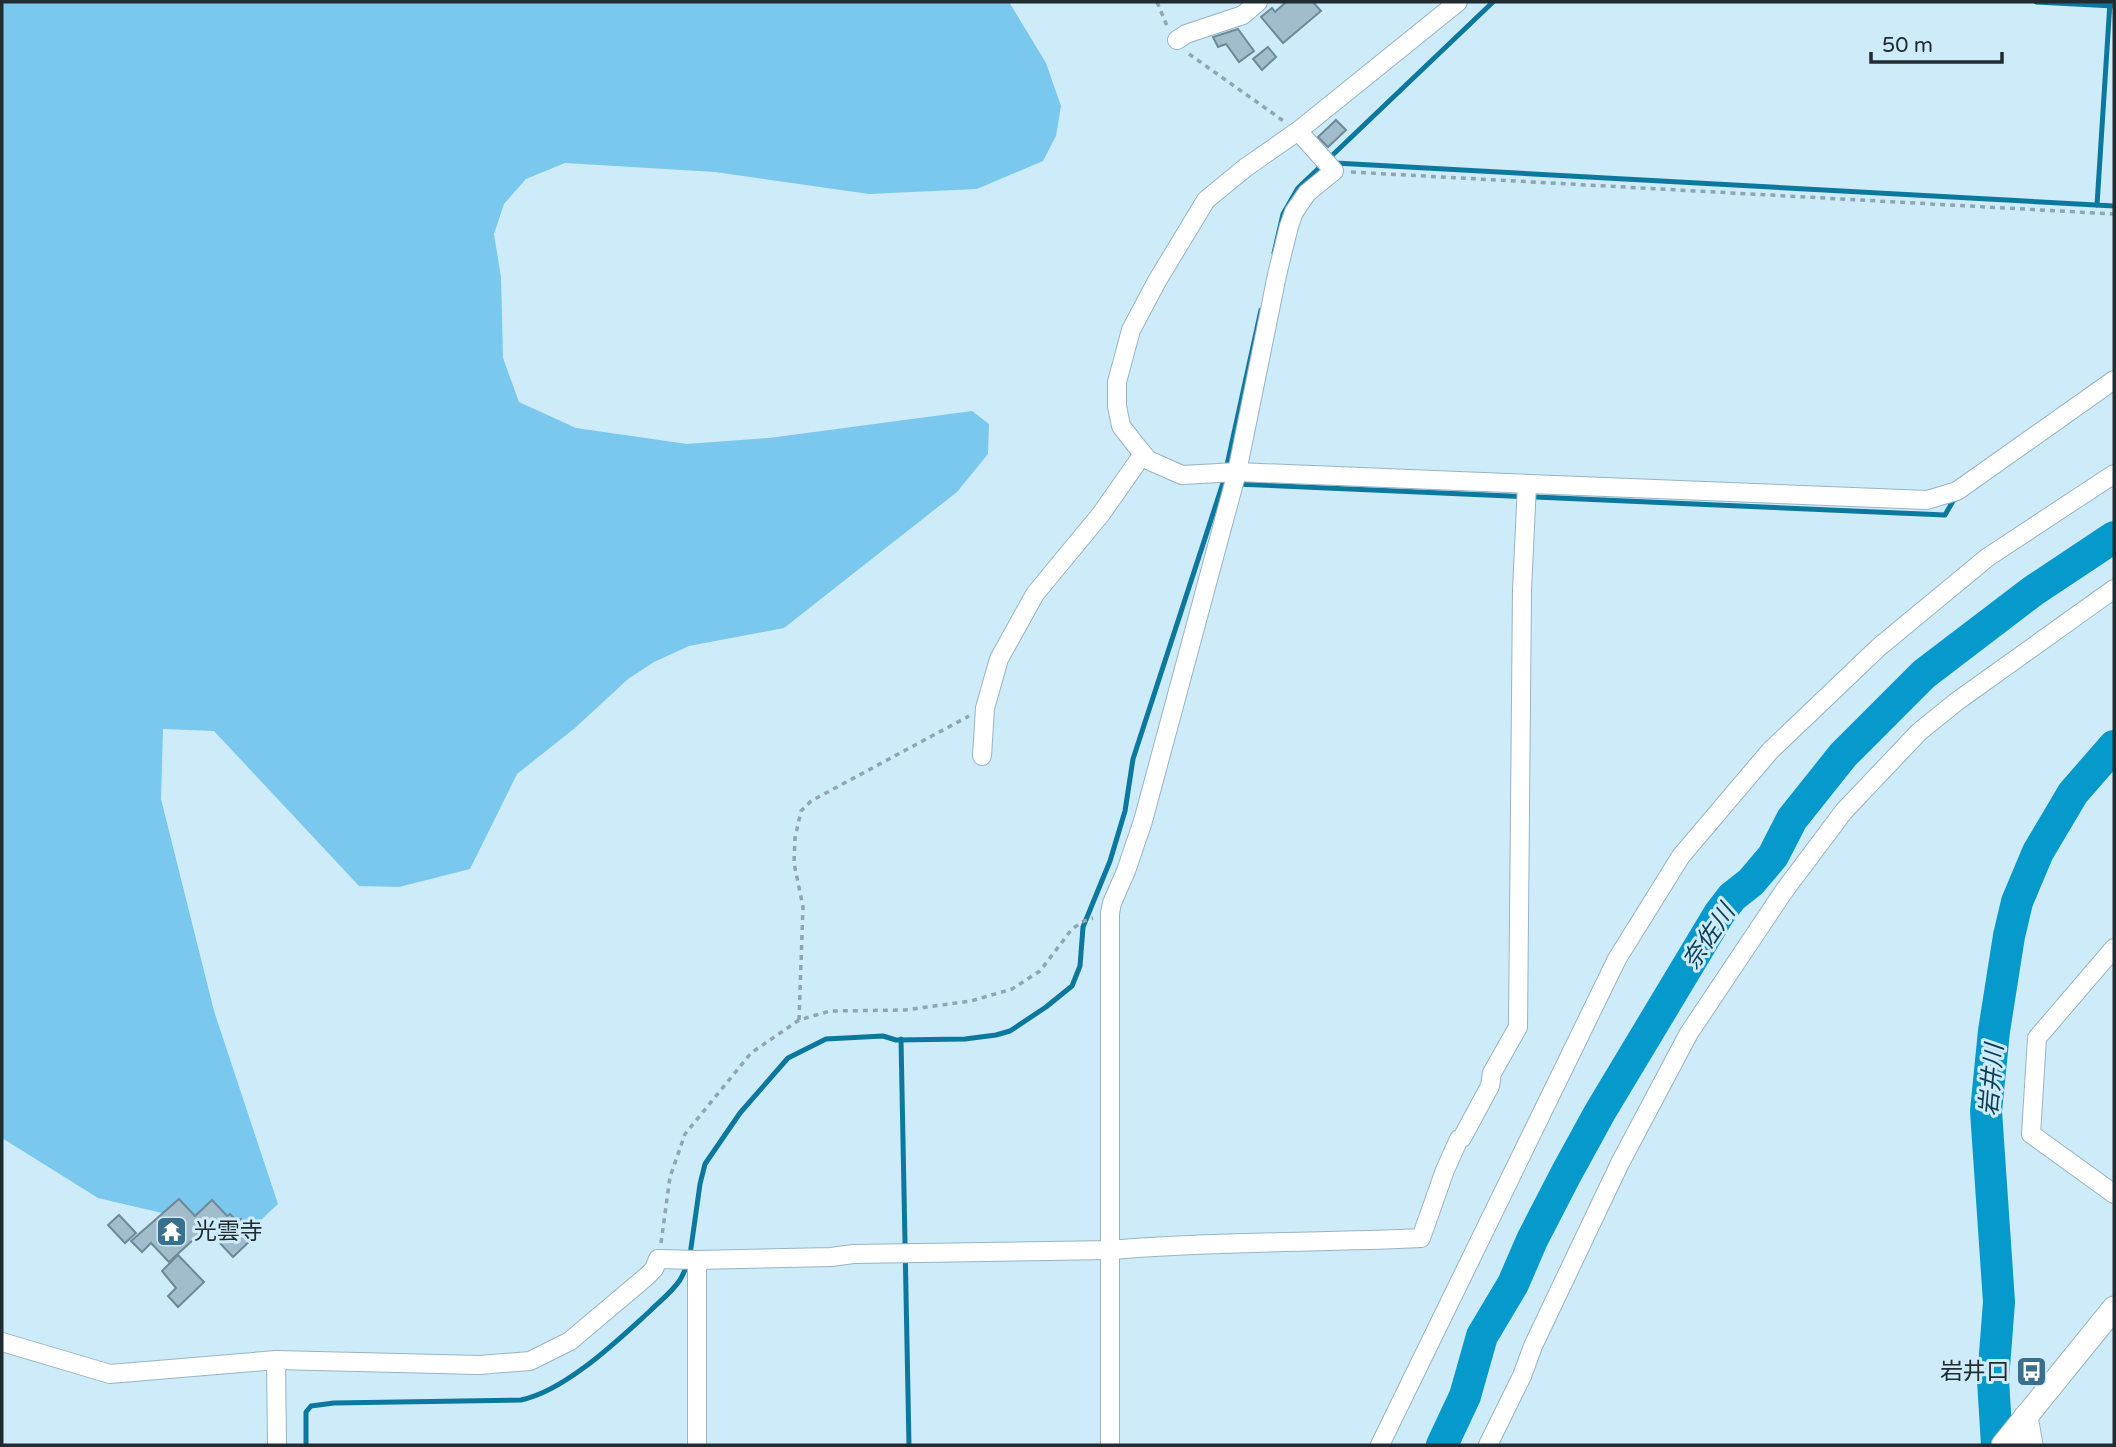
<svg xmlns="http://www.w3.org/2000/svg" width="2116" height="1447" viewBox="0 0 2116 1447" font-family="'Varela Round','Noto Sans JP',sans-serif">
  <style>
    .green { fill: #7bc8ef }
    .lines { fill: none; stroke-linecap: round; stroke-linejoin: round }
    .stream { stroke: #0d789e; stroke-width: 5 }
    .river { stroke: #0599cc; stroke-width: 32 }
    .building { fill: #a1bdcc; stroke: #6f8997; stroke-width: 2 }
    .minor-casing { stroke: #98b4c3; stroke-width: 20 }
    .major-casing { stroke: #98b4c3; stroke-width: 25 }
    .path { stroke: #8fa5b1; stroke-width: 3.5; stroke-dasharray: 5 5; stroke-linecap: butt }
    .minor { stroke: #fff; stroke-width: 18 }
    .major { stroke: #fff; stroke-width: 23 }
    .labels { text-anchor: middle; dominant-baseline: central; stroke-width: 6; stroke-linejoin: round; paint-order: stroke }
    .poi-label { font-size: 23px; fill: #212c32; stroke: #ceebfa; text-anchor: start }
    .water-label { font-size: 24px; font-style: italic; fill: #093d53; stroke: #ceebfa }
  </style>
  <rect width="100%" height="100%" fill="#ceebfa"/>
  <path class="green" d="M2,2H1009L1046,63L1061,106L1056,136L1043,161L977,189L869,194L715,172L565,163L526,179L504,204L494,234L501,277L503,358L519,402L576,428L687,444L769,438L972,411L989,424L988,454L957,492L784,628L689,646L654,662L628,679L575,728L517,774L470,869L399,887L359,886L214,731L163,729L161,799L214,1011L278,1204L247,1233L98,1198L2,1138Z"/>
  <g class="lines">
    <g class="stream">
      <path d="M2036,2L2114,6"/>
      <path d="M1335,163L2114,206"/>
      <path d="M2097,205L2110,2"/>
      <path d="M1274,253L1283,214L1298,188L1493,2"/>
      <path d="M1236,484L1945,515L1953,501L1959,497"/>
      <path d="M901,1039L909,1445"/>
      <path d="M690,1255L700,1184L705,1164L740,1113L788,1058L826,1039L883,1036L896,1040L965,1039L996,1035L1010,1031L1046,1007L1072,986L1080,966L1083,927L1110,861L1125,811L1133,759L1223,483L1261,310"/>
      <path d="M306,1445V1412L311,1406L334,1403L521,1400C565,1391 617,1341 650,1311C660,1301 672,1292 680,1280C683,1275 685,1270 687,1265"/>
    </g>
    <g class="river">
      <path d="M1442,1445L1465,1396L1482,1336L1513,1284L1532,1240L1566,1174L1600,1112L1719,914L1732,897L1751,882L1773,856L1792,819L1843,755L1924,674L2033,591L2114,537"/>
      <path d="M1997,1445L1993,1380L1999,1302L1986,1111L1994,1031L2009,936L2017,902L2038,852L2073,793L2114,746"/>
    </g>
  </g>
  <g class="building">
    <path d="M1286,2H1313L1321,11L1283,43L1261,17L1272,8L1275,12Z"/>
    <path d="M1238,29L1254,51L1239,62L1226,44L1218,47L1213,37Z"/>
    <path d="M1268,47L1276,57L1262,70L1253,59Z"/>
    <path d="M1336,120L1346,130L1328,147L1318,137Z"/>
    <path d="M179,1199L195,1216L212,1200L227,1216L230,1214L238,1222L241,1219L256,1235L233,1257L206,1228L169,1262L151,1243L142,1252L131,1241Z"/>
    <path d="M119,1215L136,1233L125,1243L108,1225Z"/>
    <path d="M178,1255L204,1282L178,1307L168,1296L176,1288L162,1271Z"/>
  </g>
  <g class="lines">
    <defs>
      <g id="minor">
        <path d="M1458,2L1298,131L1245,168L1206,200L1157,281L1131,330L1117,382V406L1121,426L1135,444L1148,460L1182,475L1237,472L1927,500L1957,491L2114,380"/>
        <path d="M1177,40L1186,34L1243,15L1258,2"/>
        <path d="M982,756L985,708L999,659L1035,594L1101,514L1143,454"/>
        <path d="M2114,948L2037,1038L2031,1134L2114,1194"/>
        <path d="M2,1342L110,1374L276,1360L479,1365L530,1361L570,1341L647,1276L654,1269L658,1259L697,1260L831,1257L853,1254L1110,1250C1213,1241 1317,1243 1421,1238L1445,1170L1459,1139L1462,1138L1490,1086L1492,1073L1518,1027L1522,590L1527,484"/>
        <path d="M276,1360L277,1445"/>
        <path d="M697,1445V1260"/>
        <path d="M1110,1445V913L1112,903L1126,871L1143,821L1237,472L1277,275L1289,226L1294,212L1307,193L1334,171L1298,131"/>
        <path d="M1380,1445L1617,959L1681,856L1770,751L1879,647L1988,557L2114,474"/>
        <path d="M1488,1445L1522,1376L1533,1346L1620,1163L1689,1033L1784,891L1844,811L1919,732L1956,702L2114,589"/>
      </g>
      <g id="major">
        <path d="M2026,1416L2031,1445"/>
        <path d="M2003,1445L2114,1308"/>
      </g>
    </defs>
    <use href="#minor" class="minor-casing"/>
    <use href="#major" class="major-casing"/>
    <g class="path">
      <path d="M1157,2L1167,26"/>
      <path d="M1189,54L1285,122"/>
      <path d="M1351,172L2114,214"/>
      <path d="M799,1020L803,907L794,863L795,838L801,811L811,801L969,716"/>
      <path d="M661,1243L670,1177L685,1134L751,1053L799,1020L830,1011L905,1010L971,1001L1012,989L1040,971L1072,929L1084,921L1093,918"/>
    </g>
    <use href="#minor" class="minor"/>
    <use href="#major" class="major"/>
  </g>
  <defs>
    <symbol id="temple-square" viewBox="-11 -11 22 22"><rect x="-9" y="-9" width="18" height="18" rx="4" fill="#39708b" stroke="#ceebfa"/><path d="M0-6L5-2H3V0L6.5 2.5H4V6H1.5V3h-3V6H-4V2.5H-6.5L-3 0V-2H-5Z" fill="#fff"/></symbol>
    <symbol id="bus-square" viewBox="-11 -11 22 22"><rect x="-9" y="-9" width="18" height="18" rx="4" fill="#39708b" stroke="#ceebfa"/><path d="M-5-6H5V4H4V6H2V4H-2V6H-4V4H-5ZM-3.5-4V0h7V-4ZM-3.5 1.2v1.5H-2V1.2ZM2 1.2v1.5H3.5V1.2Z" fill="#fff"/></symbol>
  </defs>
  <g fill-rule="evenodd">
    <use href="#temple-square" x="154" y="1214" width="35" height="35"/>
    <use href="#bus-square" x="2014" y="1354" width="35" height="35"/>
  </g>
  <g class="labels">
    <g class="poi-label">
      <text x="194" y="1232">光雲寺</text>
      <text x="2009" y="1372" text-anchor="end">岩井口</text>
    </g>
    <g class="water-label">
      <text transform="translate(1709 937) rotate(-56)">奈佐川</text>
      <text transform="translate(1992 1080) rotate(-85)">岩井川</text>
    </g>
  </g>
  <rect width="2116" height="1447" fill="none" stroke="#212c32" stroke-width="7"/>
  <path d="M1871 52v10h131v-10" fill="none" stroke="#212c32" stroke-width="3.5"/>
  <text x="1882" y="52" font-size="21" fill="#212c32" stroke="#ceebfa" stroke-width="5" paint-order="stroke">50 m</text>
</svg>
